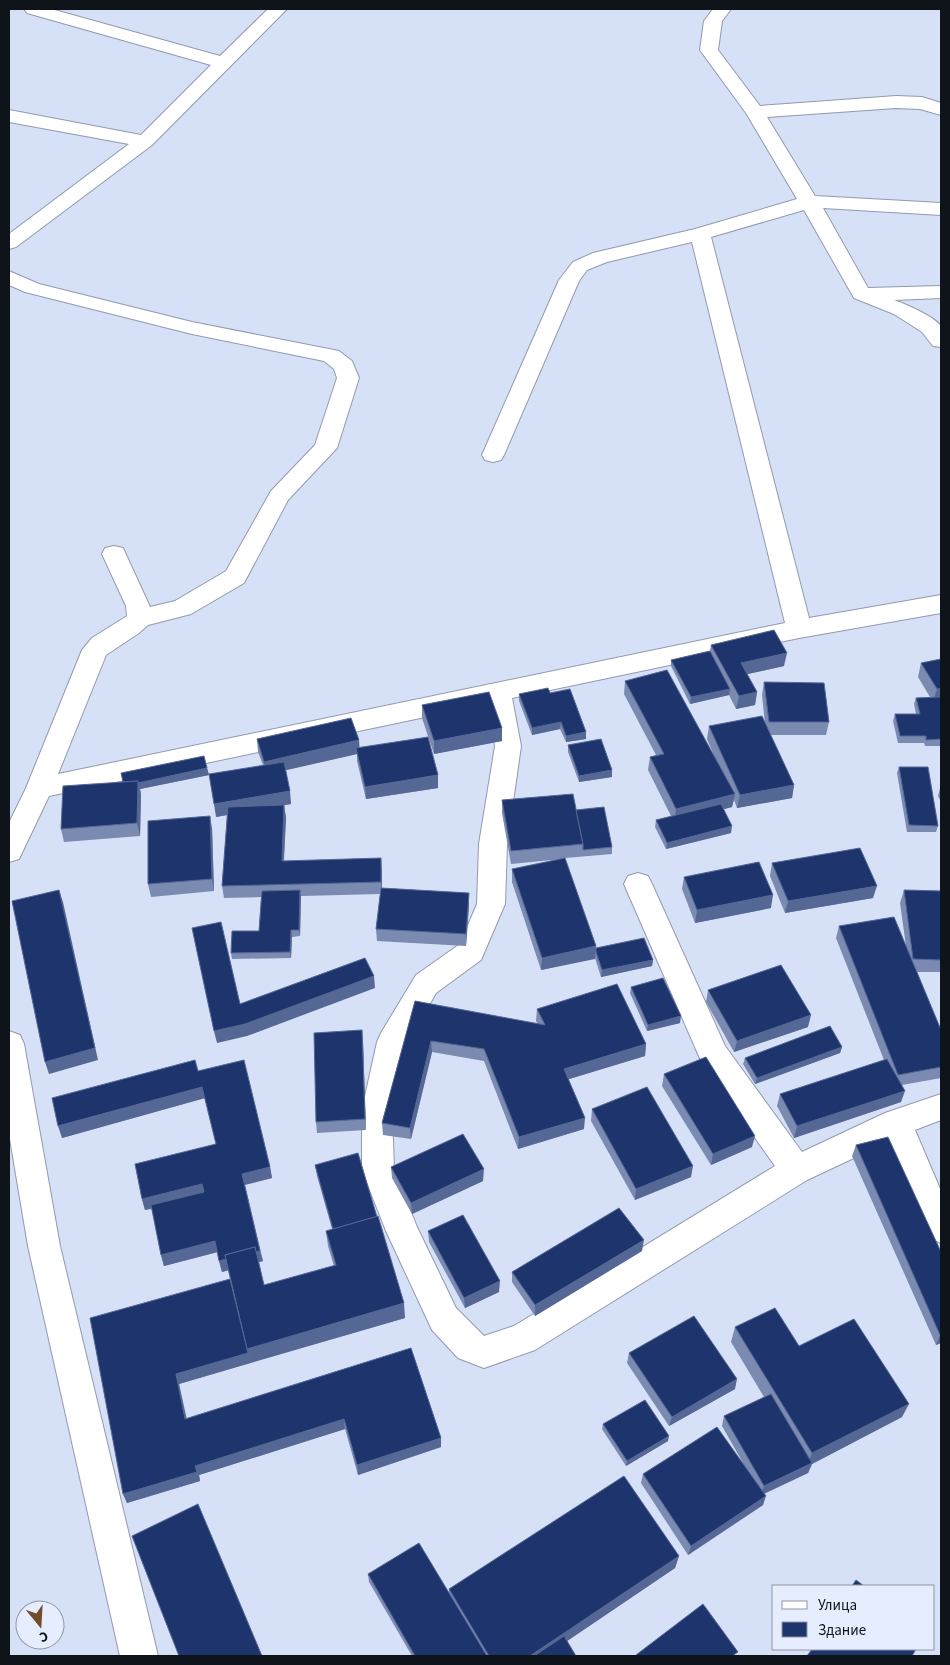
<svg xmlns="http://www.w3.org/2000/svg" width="950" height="1665" viewBox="0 0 950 1665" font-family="'Source Sans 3',sans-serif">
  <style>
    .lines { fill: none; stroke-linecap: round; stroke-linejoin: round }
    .minor-casing { stroke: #919aaf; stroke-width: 2 }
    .minor { fill: #fff; fill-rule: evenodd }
    .wall { fill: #7a8ab1 }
    .shaded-wall { fill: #556895 }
    .building { fill: #1e346c; stroke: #556895 }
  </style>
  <rect width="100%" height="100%" fill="#d6e0f6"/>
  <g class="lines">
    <defs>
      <g id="minor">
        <path d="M24,9H51L220,56L268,9H287L152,145L16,247L9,249V234L129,144L9,122V110L141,135L211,65L27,13Z"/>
        <path d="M713,9H731L722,21L718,50L760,106L896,96L922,97L941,103V115L920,109L896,108L767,117L815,196L941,203V215L823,208L868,288L941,286V298L894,300C903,303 938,318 941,327C943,333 941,342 941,347L933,346L922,332L894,314L854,298L804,210L711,237L809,618L941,595V613L799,638L512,698L521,746L507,844L505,904L481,960L436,993L407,1044L392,1110L394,1170L417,1227L456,1308L484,1336L514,1326L775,1166L702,1063L698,1054L624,884L628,876L638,873L648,876L652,884L725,1046L802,1152L885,1113L941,1094V1120L915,1130L941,1191V1243L930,1238L888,1142L807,1180L535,1350L484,1368L458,1358L432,1330L386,1231L362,1170V1110L377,1042L381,1033L416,975L460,944L477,904L479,844L495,746L487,704L49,796L19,859L9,862V823L26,788L82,650L92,638L127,616L126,606L102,554L105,548L114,546L123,548L150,607L175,601L226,571L271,491L315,445L337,378L334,369L324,361L192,334L25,292L9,285V271L39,284L192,322L339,351L352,361L359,378L337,448L288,500L244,583L191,614L148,625L139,633L106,655L58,774L785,623L692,242L607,262L587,270L579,281L504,455L501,460L493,462L485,460L482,455L559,280L573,262L593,253L695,229L797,199L746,113L700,50L704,21Z"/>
        <path d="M9,1031L20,1035L24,1044L60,1246L158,1656H120L28,1246L9,1133Z"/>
      </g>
    </defs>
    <use href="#minor" class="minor-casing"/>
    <use href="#minor" class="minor"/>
  </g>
  <g class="wall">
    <path d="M711,645L784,666L747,674L757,692L755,705L736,709L729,695L690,704L671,666V660L710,651Z"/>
    <path d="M941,659V746H925L924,743H898L893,721L895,714H916L914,704L916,698L930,697L918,677L921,663Z"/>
    <path d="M625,681L718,765L707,739L709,726L765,724L762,695L764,682L829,722L826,735H770L794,785L792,798L737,808L734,800L732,807L724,809L731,833L666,849L655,827L656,820L671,816L648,770L650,757L656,755L624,694Z"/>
    <path d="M550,693L586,739L566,742L560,729L532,735L519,701V694Z"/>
    <path d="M422,705L502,728V741L434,754L422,718Z"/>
    <path d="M257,739L359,740V748L438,788L366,799L357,761V754L285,770L291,804L282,805H284L286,818L284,861L382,871V888L469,893V905L466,946L377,941L376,929L380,894L301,896L300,936L292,937L291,958L232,959L231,953L259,931L261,897L224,898L222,886L227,815L216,817L263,765L258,752Z"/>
    <path d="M568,745L612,777L579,782L568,752Z"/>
    <path d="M899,767L938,826L936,832H907L897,773Z"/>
    <path d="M207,768L209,775L140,789L141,794L140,836L64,842L61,829L123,782Z"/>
    <path d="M941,784V802L938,796Z"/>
    <path d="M502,800L576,810L612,847V854L565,858L596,948L653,960L652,966L601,977L595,958L541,970L512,882V869L562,859L511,864L502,813Z"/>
    <path d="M212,828L214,891L151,897L148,884Z"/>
    <path d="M772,863L873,898L785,913L770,876Z"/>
    <path d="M684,877L771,908L695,923L682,889Z"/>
    <path d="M904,890L941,891V972H917L941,1030V1078L902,1085L901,1102L794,1138L777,1106L780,1094L884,1060L836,938L839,926L906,946L900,903Z"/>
    <path d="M631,987L680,1023L647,1031L630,993Z"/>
    <path d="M708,990L808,1027L734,1052L706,1002Z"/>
    <path d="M415,1001L538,1024L536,1021L537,1009L646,1044L645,1056L568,1079L584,1129L518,1149L484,1061L432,1052L411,1139L383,1135L382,1123Z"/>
    <path d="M363,1042L366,1130L317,1133L316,1122Z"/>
    <path d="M842,1047L840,1053L755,1084L743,1064L745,1058Z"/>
    <path d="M198,1071L270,1167L272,1178L245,1185L263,1261L259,1262L264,1285L334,1266L328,1246L326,1231L332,1229L317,1176L315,1165L405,1318L179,1384L186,1419L411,1348L441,1438V1447L358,1475L345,1429L199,1475L200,1481L127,1503L123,1494L230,1279L228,1270L222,1272L217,1252L164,1266L161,1255L152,1209L145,1210L142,1199L216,1144L205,1098L62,1138Z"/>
    <path d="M664,1074L752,1147L711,1165L662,1086Z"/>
    <path d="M592,1109L691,1177L635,1200L591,1121Z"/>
    <path d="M856,1145L941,1252V1343L936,1345L852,1156Z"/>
    <path d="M391,1167L483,1181L412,1214L392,1178Z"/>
    <path d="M428,1231L499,1292L465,1308L429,1242Z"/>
    <path d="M642,1251L535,1316L512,1282V1272Z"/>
    <path d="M735,1327L799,1346L902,1417L812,1464L808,1473L764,1494L763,1505L688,1555L641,1483L643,1474L743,1463L722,1426L724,1416L764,1397L731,1342Z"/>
    <path d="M629,1353L735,1389L669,1426L627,1363Z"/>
    <path d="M603,1424L668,1441L626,1466L602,1429Z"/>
    <path d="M679,1556L675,1568L567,1641L576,1656H412L369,1582L368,1574L449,1593V1589Z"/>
  </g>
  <g class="shaded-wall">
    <path d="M787,653L784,666L739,676L741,663Z"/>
    <path d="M941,688V700L933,702L937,689Z"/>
    <path d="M730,689L729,695L690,704L691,697Z"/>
    <path d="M757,692L755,705L736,709L739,696Z"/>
    <path d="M561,722L560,729L532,735V728Z"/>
    <path d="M502,728V741L434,754V741Z"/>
    <path d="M586,732V739L566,742V736Z"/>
    <path d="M359,740L360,753L356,748L357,754L265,775L264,762Z"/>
    <path d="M207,768L209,775L140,789L141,794L140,836L137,823L124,786Z"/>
    <path d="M612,770V777L579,782V776Z"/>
    <path d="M438,775V788L366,799L365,787Z"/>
    <path d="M794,785L792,798L737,808L740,795Z"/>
    <path d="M290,791L291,804L216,817L214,804Z"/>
    <path d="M735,794L732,807L674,822L676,809Z"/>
    <path d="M284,805L286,818L283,874L282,861Z"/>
    <path d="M210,816L212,828L214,891L212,879Z"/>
    <path d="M732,826L731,833L666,849L667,843Z"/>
    <path d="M381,858L382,871V894L381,882Z"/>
    <path d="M877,886L873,898L785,913L788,901Z"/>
    <path d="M59,890L63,902L98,1060L49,1074L45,1062Z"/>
    <path d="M300,890L301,896L300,936L299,930Z"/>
    <path d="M469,893V905L466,946V934Z"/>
    <path d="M773,895L771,908L695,923L697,910Z"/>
    <path d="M291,930L292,937L291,958L290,952Z"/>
    <path d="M596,946L595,959L541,970L542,958Z"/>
    <path d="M653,960L652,966L601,977L602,970Z"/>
    <path d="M374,976L375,988L247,1036L217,1043L214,1031Z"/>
    <path d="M811,1015L808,1027L734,1052L737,1041Z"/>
    <path d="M681,1016L680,1023L647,1031L648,1025Z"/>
    <path d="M362,1030L363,1042L366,1130L365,1119Z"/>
    <path d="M431,1041L432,1052L411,1139L410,1128Z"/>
    <path d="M646,1044L645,1056L563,1081L564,1069Z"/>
    <path d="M842,1047L840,1053L755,1084L757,1078Z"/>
    <path d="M202,1087L205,1098L62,1138L58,1126Z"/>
    <path d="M905,1091L901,1102L794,1138L797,1126Z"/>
    <path d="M585,1118L584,1129L518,1149L519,1137Z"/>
    <path d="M755,1136L752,1147L711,1165L713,1154Z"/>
    <path d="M693,1166L691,1177L635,1200L636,1189Z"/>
    <path d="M270,1167L272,1178L244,1185L242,1174Z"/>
    <path d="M484,1169L483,1181L412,1214L411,1203Z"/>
    <path d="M202,1184L205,1195L145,1210L142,1199Z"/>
    <path d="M644,1240L642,1251L535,1316V1305Z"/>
    <path d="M215,1241L218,1252L164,1266L161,1255Z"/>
    <path d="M260,1251L263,1261L222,1272L219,1261Z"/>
    <path d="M500,1281L499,1292L465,1308L464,1298Z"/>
    <path d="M404,1303L405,1318L250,1363L247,1349Z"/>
    <path d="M941,1334V1343L936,1345L940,1335Z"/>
    <path d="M248,1353L250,1363L179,1384L189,1429L185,1419L176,1374Z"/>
    <path d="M737,1379L735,1389L669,1426L672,1417Z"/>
    <path d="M909,1404L902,1417L812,1464L808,1473L761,1495L764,1486L807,1466L812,1453Z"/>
    <path d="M344,1419L345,1429L199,1475L200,1481L127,1503L123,1494L195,1466Z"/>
    <path d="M669,1436L668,1441L626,1466L627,1461Z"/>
    <path d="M441,1438V1447L358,1475L357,1465Z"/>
    <path d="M766,1496L763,1505L688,1555L691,1546Z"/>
    <path d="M679,1556L675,1568L545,1656H530Z"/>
  </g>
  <g class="building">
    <path d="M774,630L787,653L741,663L757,692L739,696L711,645Z"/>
    <path d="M710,651L730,689L691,697L671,660Z"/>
    <path d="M941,659V688L937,689L921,663Z"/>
    <path d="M667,670L735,794L676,809L650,757L664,754L625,681Z"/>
    <path d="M764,682L824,683L829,722H769Z"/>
    <path d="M548,688L550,693L570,689L586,732L566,736L561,722L532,728L519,694Z"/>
    <path d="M489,692L502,728L434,741L422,705Z"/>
    <path d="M941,697V739L926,740V736H900L895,714H920L916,698Z"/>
    <path d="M762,716L794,785L740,795L709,726Z"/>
    <path d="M351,718L359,740L264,762L257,739Z"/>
    <path d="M428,737L438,775L365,787L356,748Z"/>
    <path d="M601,739L612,770L579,776L568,745Z"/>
    <path d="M204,756L207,768L138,783V781L123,782L121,773Z"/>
    <path d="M284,762L290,791L214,804L209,774Z"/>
    <path d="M899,767H928L938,826L909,825Z"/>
    <path d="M138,781L137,823L61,829L63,786Z"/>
    <path d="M573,794L583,844L511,851L502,800Z"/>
    <path d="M721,804L732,826L667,843L656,820Z"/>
    <path d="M284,805L282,861L381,858V882L222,886L228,807Z"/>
    <path d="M604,807L612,847L583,850V844L576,810Z"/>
    <path d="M210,816L212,879L148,884V821Z"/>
    <path d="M860,848L877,886L788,901L772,863Z"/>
    <path d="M565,858L596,946L542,958L512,869Z"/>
    <path d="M759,862L773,895L697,910L684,877Z"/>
    <path d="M381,888L469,893L466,934L376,929Z"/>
    <path d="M59,890L95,1048L45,1062L12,901Z"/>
    <path d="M300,890L299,930H291L290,952L231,953L232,931H259L262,891Z"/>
    <path d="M904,890L941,891V960L913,959Z"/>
    <path d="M894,917L941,1030V1067L898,1075L839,926Z"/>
    <path d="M221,922L240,1004L365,958L374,976L245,1024L214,1031L192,928Z"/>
    <path d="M644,938L653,960L602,970L596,952V948Z"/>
    <path d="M781,965L811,1015L737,1041L708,990Z"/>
    <path d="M663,978L681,1016L648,1025L631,987Z"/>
    <path d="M617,984L646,1044L564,1069L585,1118L519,1137L484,1049L431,1041L410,1128L382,1123L415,1001L545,1025L537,1009Z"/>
    <path d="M830,1026L842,1047L757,1078L745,1058Z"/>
    <path d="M362,1030L365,1119L316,1122L314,1033Z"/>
    <path d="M706,1057L755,1136L713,1154L664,1074Z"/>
    <path d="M887,1059L905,1091L797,1126L780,1094Z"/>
    <path d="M195,1060L198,1071L244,1060L270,1167L242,1174L260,1251L256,1252L255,1247L225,1255L226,1259L219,1261L215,1241L161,1255L151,1205L204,1192L202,1184L142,1199L135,1164L216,1144L202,1087L58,1126L52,1098Z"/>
    <path d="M647,1087L693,1166L636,1189L592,1109Z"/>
    <path d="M463,1134L484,1169L411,1203L391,1167Z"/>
    <path d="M888,1137L941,1252V1334L940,1335L856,1145Z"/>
    <path d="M358,1153L377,1217L333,1229L315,1165Z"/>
    <path d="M619,1208L644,1240L535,1305L512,1272Z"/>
    <path d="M463,1215L500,1281L464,1298L428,1231Z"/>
    <path d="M378,1216L404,1303L247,1349L225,1255L255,1247L264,1285L336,1265L326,1231Z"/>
    <path d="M230,1279L248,1353L176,1374L185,1419L411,1348L441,1438L357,1465L344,1419L195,1466L197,1472L123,1494L90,1318Z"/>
    <path d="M775,1308L799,1346L854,1319L909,1404L812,1453L735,1327Z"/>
    <path d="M694,1316L737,1379L672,1417L629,1353Z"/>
    <path d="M771,1394L812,1463L764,1486L724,1416Z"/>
    <path d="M645,1400L669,1436L627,1461L603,1424Z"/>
    <path d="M717,1427L766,1496L691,1546L643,1474Z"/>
    <path d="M624,1476L679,1556L530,1656H489L449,1589Z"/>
    <path d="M198,1504L262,1656H179L132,1536Z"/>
    <path d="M419,1543L487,1656H415L368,1574Z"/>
    <path d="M856,1580L864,1586H852Z"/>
    <path d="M703,1604L738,1652L732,1656H636V1655Z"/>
    <path d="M564,1636L576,1656H534Z"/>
    <path d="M812,1649H916L912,1656H807Z"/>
  </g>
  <rect width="950" height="1665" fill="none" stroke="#0f131a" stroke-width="20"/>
  <rect x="772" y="1585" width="162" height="65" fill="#e5edff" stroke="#8f96a3"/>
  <rect x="782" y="1601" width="25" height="8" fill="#ffffff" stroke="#8f96a3"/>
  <text x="818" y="1610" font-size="15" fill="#0f131a">Улица</text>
  <rect x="782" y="1622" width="25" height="15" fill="#1e346c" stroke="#8f96a3"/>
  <text x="818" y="1635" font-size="15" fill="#0f131a">Здание</text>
  <g transform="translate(40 1625) rotate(162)"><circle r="24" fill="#e5edff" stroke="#8f96a3"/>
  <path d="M0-4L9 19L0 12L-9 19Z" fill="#734c2a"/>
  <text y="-8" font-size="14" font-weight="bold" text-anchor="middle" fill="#0f131a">С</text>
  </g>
</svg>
